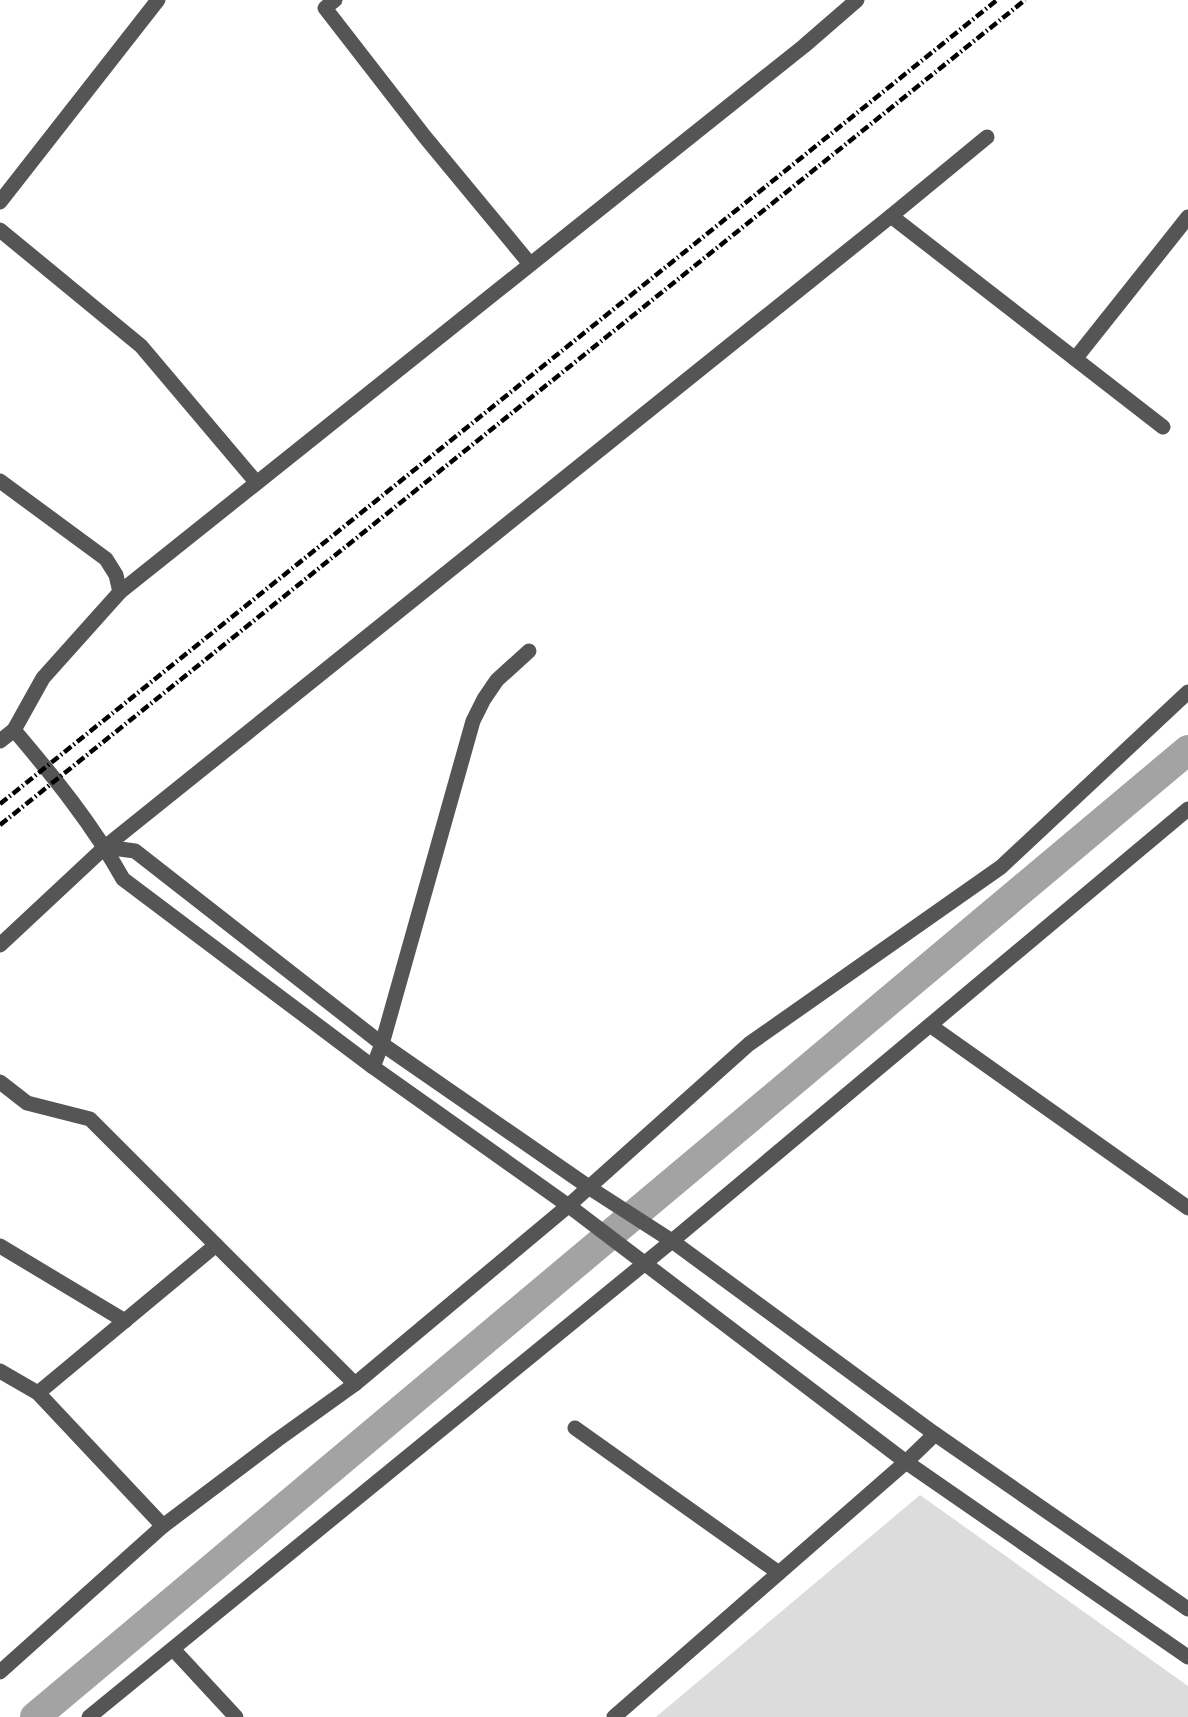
<svg xmlns="http://www.w3.org/2000/svg" width="1188" height="1717" viewBox="0 0 1188 1717" font-family="Ubuntu,sans-serif">
  <style>
    .green { fill: #dcdcdc }
    .lines { fill: none; stroke-linecap: round; stroke-linejoin: round }
    .canal { stroke: #a3a3a3; stroke-width: 30 }
    .minor { stroke: #555; stroke-width: 15 }
    .rail { stroke: #000; stroke-width: 4.5; stroke-dasharray: 9 3 1.5 3; stroke-linecap: butt }
  </style>
  <rect width="100%" height="100%" fill="#fff"/>
  <path class="green" d="M920,1495L1188,1686V1717H656Z"/>
  <g class="lines">
    <path class="canal" d="M35,1717L1188,750"/>
    <g class="minor">
      <path d="M335,0L325,8L425,137L530,264"/>
      <path d="M0,202L158,0"/>
      <path d="M891,216L1163,427"/>
      <path d="M0,230L141,346L256,482"/>
      <path d="M1075,359L1188,217"/>
      <path d="M0,481L106,559L116,575L120,592"/>
      <path d="M14,730C54,777 93,825 123,879L373,1067L573,1209L906,1462L1188,1657"/>
      <path d="M0,741L14,730L43,678L120,592L804,46L857,0"/>
      <path d="M105,847L135,851L382,1044L596,1192L672,1241L935,1434L1188,1609"/>
      <path d="M0,945L105,847L891,216L987,137"/>
      <path d="M931,1026L1188,1208"/>
      <path d="M373,1067L382,1044L473,721L484,699L497,680L529,651"/>
      <path d="M0,1082L27,1103L90,1119L355,1384"/>
      <path d="M0,1246L125,1321"/>
      <path d="M0,1371L38,1393L163,1526"/>
      <path d="M38,1393L216,1245"/>
      <path d="M575,1428L779,1573"/>
      <path d="M173,1649L236,1717"/>
      <path d="M0,1672L163,1526L277,1440L355,1384L568,1206L749,1044L1001,867L1188,692"/>
      <path d="M89,1717L672,1241L1188,809"/>
      <path d="M614,1717L906,1462L935,1434"/>
    </g>
    <g class="rail">
      <path d="M0,804L997,0"/>
      <path d="M0,825L1025,0"/>
    </g>
  </g>
</svg>
